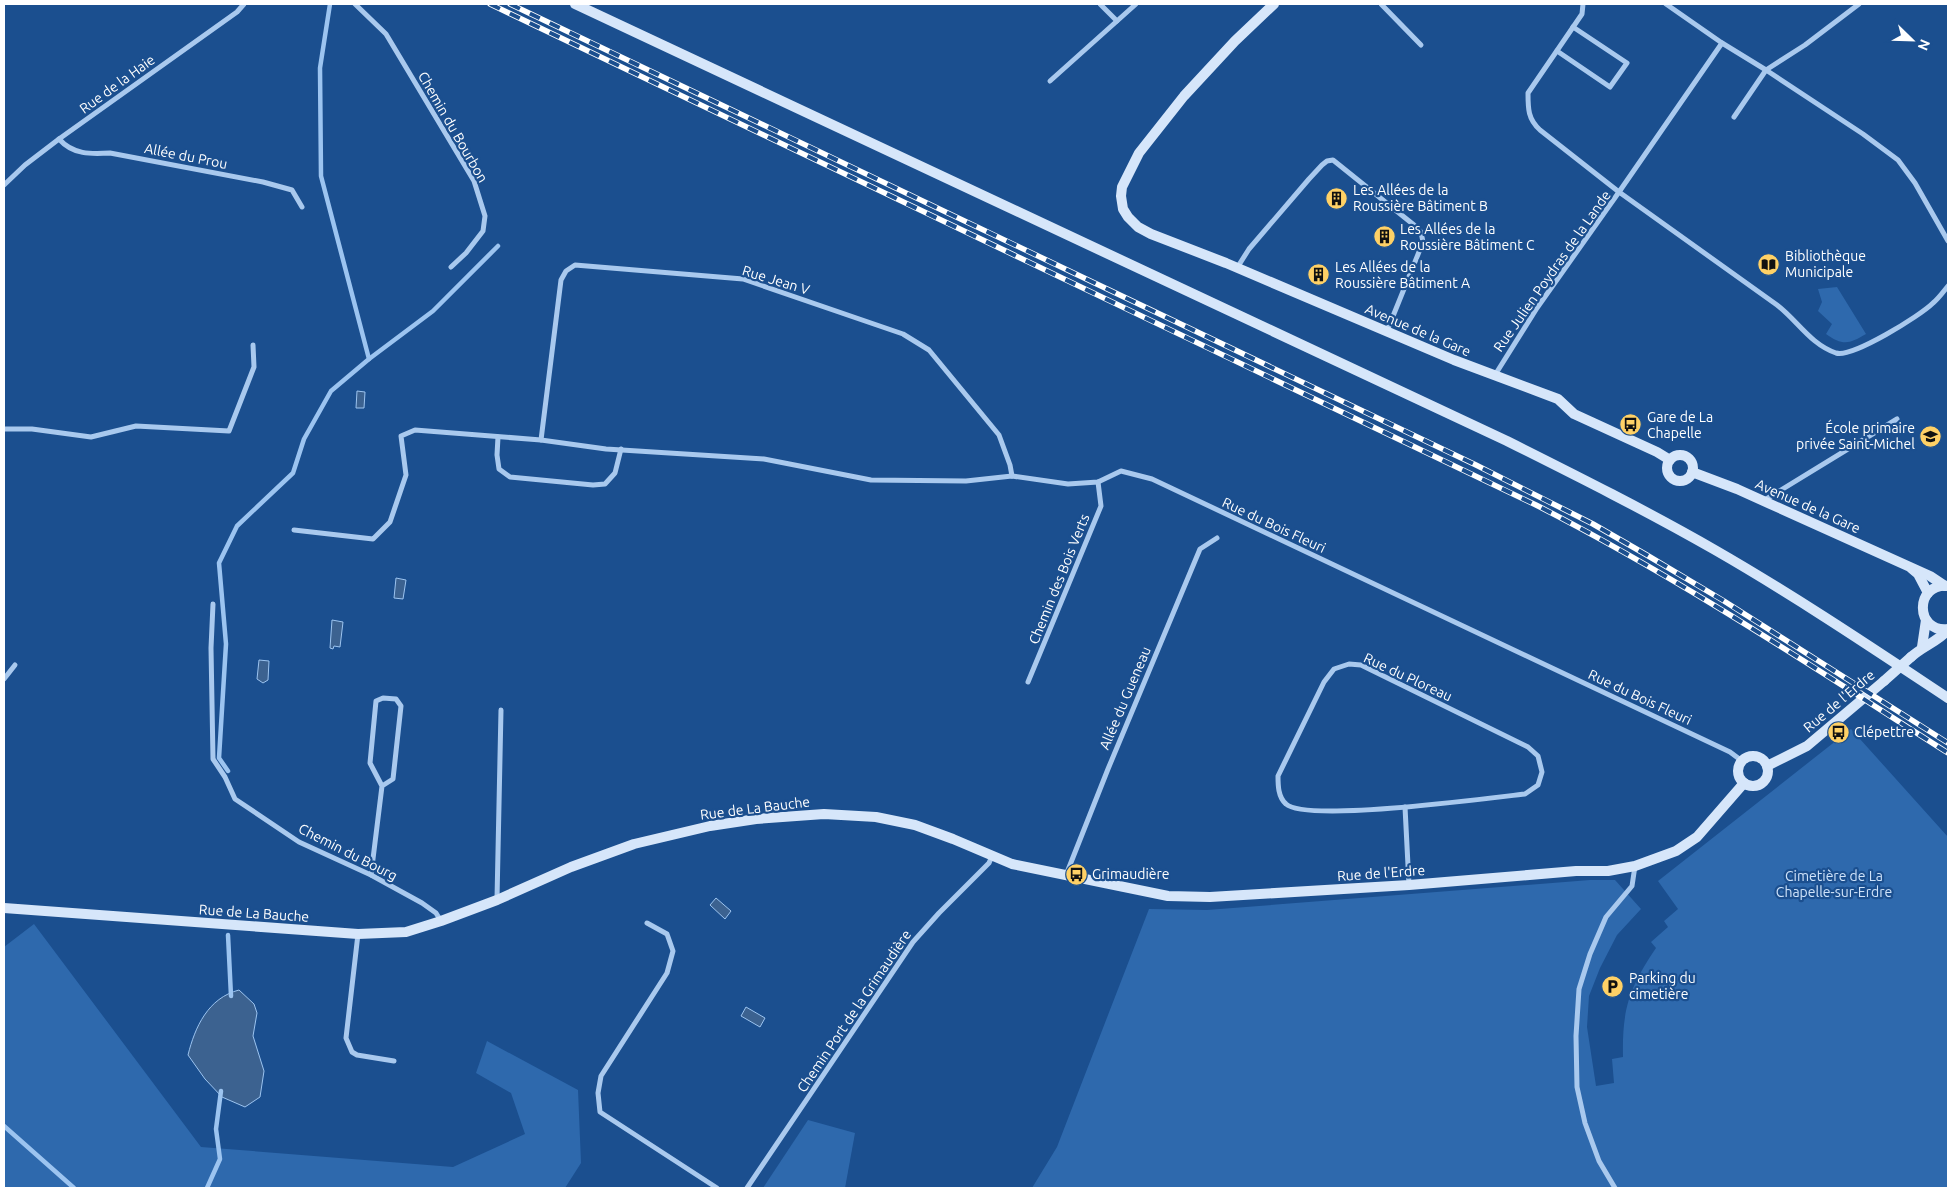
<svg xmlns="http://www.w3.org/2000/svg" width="1952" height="1192" viewBox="0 0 1952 1192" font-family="Ubuntu,sans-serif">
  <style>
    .green { fill: #2e69ad }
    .water { fill: #3c6290; stroke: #9cc4f0 }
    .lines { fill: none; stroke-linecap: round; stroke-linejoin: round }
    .stream { stroke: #9cc4f0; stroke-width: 4.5 }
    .street { stroke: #a9c9ee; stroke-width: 5 }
    .secondary { stroke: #d6e6fa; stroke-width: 10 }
    .rail-casing { stroke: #fff; stroke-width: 5.5 }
    .rail { stroke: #1b4f8f; stroke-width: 4; stroke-dasharray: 11; stroke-linecap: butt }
    .secondary-bridge { stroke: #d6e6fa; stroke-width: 10 }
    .labels { text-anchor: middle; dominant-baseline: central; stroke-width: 4.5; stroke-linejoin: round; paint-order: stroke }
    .street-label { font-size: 14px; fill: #fff; stroke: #1b4f8f }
    .poi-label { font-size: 14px; fill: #fff; stroke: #1b4f8f; text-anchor: start }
    .park-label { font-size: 14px; fill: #cfe3fa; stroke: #1b4f8f }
  </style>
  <rect width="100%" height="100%" fill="#1b4f8f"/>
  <g class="green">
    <path d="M1837,287L1866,334C1849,344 1843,346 1826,334L1832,324L1818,311L1822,302L1818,289Z"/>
    <path d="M1851,729L1948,837V1188H1032L1057,1147L1149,909L1207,910L1590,880H1615L1641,909L1617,935L1600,968L1589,996L1587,1027L1596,1086L1614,1083L1612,1059L1623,1057C1622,1009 1629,988 1656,948L1651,942L1668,927L1664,921L1678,909L1658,881Z"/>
    <path d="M34,924L201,1147L453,1167L525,1134L511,1093L476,1073L487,1041L578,1090L581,1163L565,1188H4V947Z"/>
    <path d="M808,1120L855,1133L845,1188H763Z"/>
  </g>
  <g class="water">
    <path d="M357,391L365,392L364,408H356Z"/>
    <path d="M396,578L406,580L403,599L394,598Z"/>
    <path d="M332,620L343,622L340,647L334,646L333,649L330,648Z"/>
    <path d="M259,660L269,661L268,680L263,683L257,679Z"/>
    <path d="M716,898L731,911L725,919L710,905Z"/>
    <path d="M239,990L254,1004L257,1013L253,1036L264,1071L260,1097L245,1107L222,1097L205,1079L188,1055C195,1027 208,998 239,990Z"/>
    <path d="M746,1007L765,1018L760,1027L741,1016Z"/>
  </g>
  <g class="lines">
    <g class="stream">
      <path d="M369,359L433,311L498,246"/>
      <path d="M228,771L219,758L226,644L219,563L237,526L293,473L304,439L331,391L369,359L321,176L320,68L330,4"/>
      <path d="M228,935L231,996"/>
      <path d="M4,1126L74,1188"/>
      <path d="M207,1188L220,1159L216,1129L221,1091"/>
    </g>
    <g class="street">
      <path d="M355,4L386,34L474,181L485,216L483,231L466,253L451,267"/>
      <path d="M1100,4L1117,21L1136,4"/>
      <path d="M1381,4L1421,45"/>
      <path d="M1583,4L1582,14L1528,93C1528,109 1528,119 1540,130L1619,192L1722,43"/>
      <path d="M1666,4L1722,43L1766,70L1863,134L1898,160L1915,183L1948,241"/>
      <path d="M1557,51L1610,87L1627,63L1573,27"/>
      <path d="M1050,81L1117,21"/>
      <path d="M1734,117L1766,70L1805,45L1859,4"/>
      <path d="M59,139C73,155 91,154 110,153L263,182L292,190L302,207"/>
      <path d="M4,185L25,165L59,139L237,12L244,4"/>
      <path d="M1237,268L1249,249L1309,179L1322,165L1327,161L1333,160L1414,225L1421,232L1423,242L1387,331"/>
      <path d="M1495,375L1537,308L1619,192L1777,305C1797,320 1810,344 1836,353C1852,358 1920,316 1933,303C1939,298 1943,292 1948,286"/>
      <path d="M4,429H32L91,437L136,426L229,431L254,367L253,345"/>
      <path d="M498,437L497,455L499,469L510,477L593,485L605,484L615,473L621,449"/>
      <path d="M541,440L561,280L566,271L575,265L743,279L903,334L929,350L999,435L1010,465L1012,476"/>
      <path d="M1763,501L1897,419"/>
      <path d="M294,530L373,539L390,522L406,475L401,436L415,430L541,440L606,449L764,459L871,480L966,481L1012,476L1068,484L1098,482L1121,471L1152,479L1730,752L1742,761"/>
      <path d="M213,604L211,648L213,759L225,777L235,799L299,842L371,875L422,903L436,913L441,921"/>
      <path d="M1349,664L1361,665L1528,747L1538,756L1542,772L1538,785L1525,794C1489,798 1306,823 1286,804C1278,797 1278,785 1278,776L1324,682L1334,669Z"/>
      <path d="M4,679L15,665"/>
      <path d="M1028,682L1101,506L1098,482"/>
      <path d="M1405,807L1409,885"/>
      <path d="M371,875L382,786L370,763L376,701L383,698L396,699L401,706L393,779L382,786"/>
      <path d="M1066,875L1108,769L1200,549L1217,538"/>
      <path d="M497,899L501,710"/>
      <path d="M647,923L667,934L673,951L667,973L601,1076L598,1093L600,1112L717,1188"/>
      <path d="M358,934L346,1038L352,1052L357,1055L394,1061"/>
      <path d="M747,1188L913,942L939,913L989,863L992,856"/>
      <path d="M1615,1188L1599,1161L1585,1123L1577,1087L1576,1036L1579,989L1590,954L1606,917L1632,886L1635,866"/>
    </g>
    <g class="secondary">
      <path d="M575,4L1507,441C1577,476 1647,511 1715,550C1795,596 1871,647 1948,698"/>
      <path d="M1274,4L1235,41L1184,96L1139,153L1122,187L1121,196L1123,209L1128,217L1138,227L1151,234L1226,263L1454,360L1558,399L1574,414L1657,452L1670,460"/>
      <circle cx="1680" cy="468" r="13"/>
      <path d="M1692,472L1737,489L1930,576L1945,586"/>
      <path d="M1912,569L1918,574L1928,593"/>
      <path d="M1948,586C1914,583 1915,633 1948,629"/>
      <path d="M1922,647L1926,620"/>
      <path d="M1911,657C1923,646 1937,642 1948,630"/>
      <circle cx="1753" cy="771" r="15"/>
      <path d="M1767,766L1807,746L1884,681"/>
      <path d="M4,908L358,934L406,932L441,921L497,900L571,867L634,844L710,826L756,819L824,814L876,817L915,825L953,839L1012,864L1168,896L1210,897L1409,885L1576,871H1608L1635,866L1676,851L1697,837L1744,783"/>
    </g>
    <defs>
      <g id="rail">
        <path d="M490,4L1536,505C1679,578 1813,667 1948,753"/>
        <path d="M510,4L1476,465L1593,524L1645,554L1724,601L1948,743"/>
      </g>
    </defs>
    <use href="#rail" class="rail-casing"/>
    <use href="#rail" class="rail"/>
    <path class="secondary-bridge" d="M1884,681L1911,657"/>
  </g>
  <defs>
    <symbol id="building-disc" viewBox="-11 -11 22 22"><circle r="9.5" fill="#ffd166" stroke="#1b4f8f"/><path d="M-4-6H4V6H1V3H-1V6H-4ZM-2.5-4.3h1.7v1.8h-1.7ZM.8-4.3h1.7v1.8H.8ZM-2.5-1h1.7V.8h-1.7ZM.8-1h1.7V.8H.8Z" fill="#111"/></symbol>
    <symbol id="library-disc" viewBox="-11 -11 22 22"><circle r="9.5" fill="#ffd166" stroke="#1b4f8f"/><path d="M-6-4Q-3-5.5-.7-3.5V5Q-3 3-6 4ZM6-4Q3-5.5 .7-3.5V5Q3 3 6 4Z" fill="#111"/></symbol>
    <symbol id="bus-disc" viewBox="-11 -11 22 22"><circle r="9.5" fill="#ffd166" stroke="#1b4f8f"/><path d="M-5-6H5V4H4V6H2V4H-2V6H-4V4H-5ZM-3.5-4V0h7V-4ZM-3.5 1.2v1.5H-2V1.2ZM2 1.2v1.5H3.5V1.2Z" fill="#111"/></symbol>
    <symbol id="school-disc" viewBox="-11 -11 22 22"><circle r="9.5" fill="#ffd166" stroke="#1b4f8f"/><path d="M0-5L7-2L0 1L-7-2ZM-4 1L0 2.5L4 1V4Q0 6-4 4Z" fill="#111"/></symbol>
    <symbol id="parking-disc" viewBox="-11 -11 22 22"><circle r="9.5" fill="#ffd166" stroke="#1b4f8f"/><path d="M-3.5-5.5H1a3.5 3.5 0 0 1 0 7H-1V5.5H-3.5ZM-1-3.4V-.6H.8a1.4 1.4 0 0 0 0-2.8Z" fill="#111"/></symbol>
  </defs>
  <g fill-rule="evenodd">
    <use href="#building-disc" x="1324" y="186" width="25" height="25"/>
    <use href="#building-disc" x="1372" y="224" width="25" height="25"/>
    <use href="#library-disc" x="1756" y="252" width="25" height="25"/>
    <use href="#building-disc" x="1306" y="262" width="25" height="25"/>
    <use href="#bus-disc" x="1618" y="412" width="25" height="25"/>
    <use href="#school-disc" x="1918" y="424" width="25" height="25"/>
    <use href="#bus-disc" x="1826" y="720" width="25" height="25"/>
    <use href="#bus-disc" x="1064" y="862" width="25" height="25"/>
    <use href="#parking-disc" x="1600" y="974" width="25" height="25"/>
  </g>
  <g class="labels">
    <g class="street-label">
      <text transform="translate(117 84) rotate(-36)">Rue de la Haie</text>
      <text transform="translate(453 127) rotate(60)">Chemin du Bourbon</text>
      <text transform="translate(186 156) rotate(11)">Allée du Prou</text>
      <text transform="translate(1552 271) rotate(-55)">Rue Julien Poydras de la Lande</text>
      <text transform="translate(776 280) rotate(17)">Rue Jean V</text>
      <text transform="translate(1418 330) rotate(23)">Avenue de la Gare</text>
      <text transform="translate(1808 506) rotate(24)">Avenue de la Gare</text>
      <text transform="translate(1274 525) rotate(25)">Rue du Bois Fleuri</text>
      <text transform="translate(1059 579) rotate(-68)">Chemin des Bois Verts</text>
      <text transform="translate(1408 677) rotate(25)">Rue du Ploreau</text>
      <text transform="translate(1640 697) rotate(25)">Rue du Bois Fleuri</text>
      <text transform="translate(1125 698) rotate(-67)">Allée du Gueneau</text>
      <text transform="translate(1839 701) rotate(-40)">Rue de l'Erdre</text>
      <text transform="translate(755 808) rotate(-7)">Rue de La Bauche</text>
      <text transform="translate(348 852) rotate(27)">Chemin du Bourg</text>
      <text transform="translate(1381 873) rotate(-4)">Rue de l'Erdre</text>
      <text transform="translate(254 913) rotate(4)">Rue de La Bauche</text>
      <text transform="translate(854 1011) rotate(-56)">Chemin Port de la Grimaudière</text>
    </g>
    <g class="poi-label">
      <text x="1353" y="190">Les Allées de la<tspan x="1353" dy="16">Roussière Bâtiment B</tspan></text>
      <text x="1400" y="229">Les Allées de la<tspan x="1400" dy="16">Roussière Bâtiment C</tspan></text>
      <text x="1785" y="256">Bibliothèque<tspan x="1785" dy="16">Municipale</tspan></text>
      <text x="1335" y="267">Les Allées de la<tspan x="1335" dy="16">Roussière Bâtiment A</tspan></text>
      <text x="1647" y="417">Gare de La<tspan x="1647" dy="16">Chapelle</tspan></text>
      <text x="1915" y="428" text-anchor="end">École primaire<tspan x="1915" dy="16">privée Saint-Michel</tspan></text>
      <text x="1854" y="732">Clépettre</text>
      <text x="1092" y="874">Grimaudière</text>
      <text x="1629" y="978">Parking du<tspan x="1629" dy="16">cimetière</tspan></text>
    </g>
    <g class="park-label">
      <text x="1834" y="876">Cimetière de La<tspan x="1834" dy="16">Chapelle-sur-Erdre</tspan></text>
    </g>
  </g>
  <rect width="1952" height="1192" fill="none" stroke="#ffffff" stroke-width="10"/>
  <g transform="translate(1912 40) rotate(113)" stroke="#1b4f8f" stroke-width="4" paint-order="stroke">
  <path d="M0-4L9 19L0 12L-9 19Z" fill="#ffffff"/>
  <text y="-8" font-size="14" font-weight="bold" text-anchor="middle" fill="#ffffff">N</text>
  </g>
</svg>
